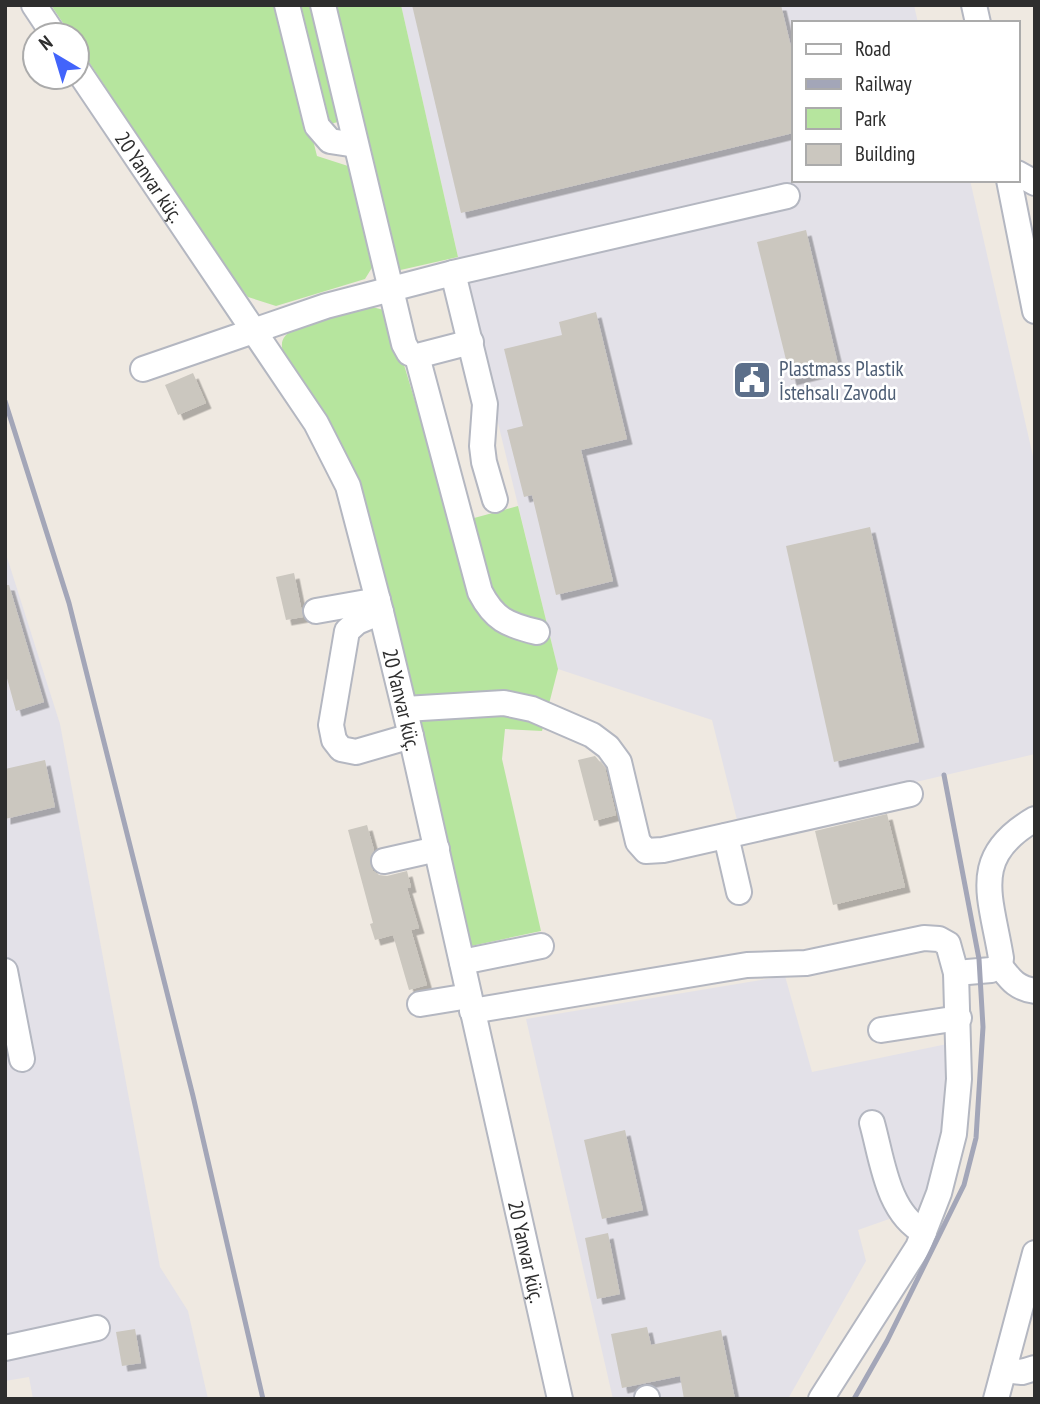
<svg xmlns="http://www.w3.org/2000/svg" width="1040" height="1404" viewBox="0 0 1040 1404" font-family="'PT Sans Narrow',sans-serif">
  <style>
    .industrial { fill: #e3e1e8 }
    .green { fill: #b6e59e }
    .building { fill: #cbc7bf; filter: url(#shadow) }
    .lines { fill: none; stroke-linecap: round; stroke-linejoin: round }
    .minor-casing { stroke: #b4b7c1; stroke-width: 28 }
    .minor { stroke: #fff; stroke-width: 24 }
    .rail { stroke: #a3a6b8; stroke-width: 5 }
    .labels { text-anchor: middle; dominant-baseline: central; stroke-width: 5; stroke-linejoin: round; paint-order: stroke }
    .street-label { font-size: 21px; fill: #2e2e2e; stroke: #fff }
    .service-label { font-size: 21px; fill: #4e5e75; stroke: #fff; text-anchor: start }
  </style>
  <defs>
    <filter id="shadow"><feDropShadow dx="5.5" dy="5.5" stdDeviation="0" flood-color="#0004"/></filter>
  </defs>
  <rect width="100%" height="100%" fill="#efe9e1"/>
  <g class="industrial">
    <path d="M401,5H914L918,23H793V180H970L1035,465V754L738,824L712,720L558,669L467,296Z"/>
    <path d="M5,551L60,724L160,1267L188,1311L208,1399H33L29,1377L5,1381Z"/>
    <path d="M785,976L812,1072L947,1044L946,1116L923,1207L858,1230L866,1261L788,1399H613L526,1019Z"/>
  </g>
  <g class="green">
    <path d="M51,5H279L317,156L348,166L372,249L373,266L365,279L276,306L248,297L226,269L77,44V35H71Z"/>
    <path d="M300,5H316L346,120L330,124Z"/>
    <path d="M332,5H401L458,257L396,271Z"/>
    <path d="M372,307L384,310L392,325L452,524L518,506L558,669L542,731L505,729L502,759L541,931L471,946L401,639L367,508L349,460L332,425L284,355C279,341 283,336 295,328Z"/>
  </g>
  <g class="building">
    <path d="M412,5H781L793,55V133L461,213Z"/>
    <path d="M806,230L839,368L791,380L757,242Z"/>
    <path d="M596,312L627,439L581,450L613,581L556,595L532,495L524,497L507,430L523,426L504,349L562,335L559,322Z"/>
    <path d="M193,373L206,403L178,415L165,385Z"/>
    <path d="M870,527L919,742L834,762L786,546Z"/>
    <path d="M294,573L303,617L286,620L276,577Z"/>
    <path d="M5,585H9L44,702L16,711L5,671Z"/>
    <path d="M595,756L605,768L616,815L594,821L578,760Z"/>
    <path d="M45,760L55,807L5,819V769Z"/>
    <path d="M887,814L905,887L833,905L815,831Z"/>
    <path d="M367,825L374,850L370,857L373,871L379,875L387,876L407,871L411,887L407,888L419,928L411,930L427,985L409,990L393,935L375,940L370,924L373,923L348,830Z"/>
    <path d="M625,1130L643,1210L602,1219L584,1140Z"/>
    <path d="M608,1233L620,1294L597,1299L585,1238Z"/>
    <path d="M647,1327L651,1345L721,1330L735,1399H684L680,1376L622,1388L611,1334Z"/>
    <path d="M135,1329L141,1363L122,1366L116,1332Z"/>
  </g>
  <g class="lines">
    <defs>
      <g id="minor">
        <path d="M34,5L54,35"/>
        <path d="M287,5L317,126L330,141L356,145"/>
        <path d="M323,5L404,344L409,353L417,356L471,342"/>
        <path d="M974,5L978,23"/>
        <path id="s1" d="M77,69L316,423L348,486L381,612L411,736L560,1399"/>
        <path d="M1017,173L1035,183"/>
        <path d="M1009,180L1035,311"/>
        <path d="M453,273L787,196"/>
        <path d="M417,356L480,592C494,619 507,625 537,632"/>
        <path d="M143,369L326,306L453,273L485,404L482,446L484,462L495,500"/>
        <path d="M316,611L378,600"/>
        <path d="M381,612L357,622L347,631L331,725L334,740L341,749L356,752L411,736"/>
        <path d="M405,709L504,703L532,709L592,735L608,747L619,762L638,842L646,851L663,850L910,794"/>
        <path d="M726,836L739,892"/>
        <path d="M384,861L437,849"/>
        <path d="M462,962L541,946"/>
        <path d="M1000,966C1011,980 1016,988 1035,991"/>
        <path d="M5,971L22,1059"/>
        <path d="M956,973L991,970L1000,966L1001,958C991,896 969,857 1035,819"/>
        <path d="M420,1004L469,996"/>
        <path d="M472,1011L747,965L806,963L924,938L939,939L948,944L956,973L959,1079L954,1134L939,1193L918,1247L821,1399"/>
        <path d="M881,1030L959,1018"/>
        <path d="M872,1123C882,1158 887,1213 924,1232"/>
        <path d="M5,1348L97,1328"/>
        <path d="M1004,1370L1022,1372L1035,1368"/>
        <path d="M647,1398V1399"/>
        <path d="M996,1399L1035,1253"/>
      </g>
    </defs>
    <use href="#minor" class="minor-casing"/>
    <use href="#minor" class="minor"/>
    <g class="rail">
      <path d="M5,401L69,603L193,1096L263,1399"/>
      <path d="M854,1399L887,1341L964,1185L976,1138L983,1027L979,959L944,775"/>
    </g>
  </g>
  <defs>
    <symbol id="civic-square" viewBox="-11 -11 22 22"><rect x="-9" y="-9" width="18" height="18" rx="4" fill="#5c6f8a" stroke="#fff"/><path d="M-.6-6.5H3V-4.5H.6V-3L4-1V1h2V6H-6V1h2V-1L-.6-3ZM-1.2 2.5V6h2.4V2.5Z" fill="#fff"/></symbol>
  </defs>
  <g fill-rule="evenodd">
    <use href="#civic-square" x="730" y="358" width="44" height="44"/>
  </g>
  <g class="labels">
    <g class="street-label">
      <text stroke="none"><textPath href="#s1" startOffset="130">20 Yanvar küç.</textPath></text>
      <text stroke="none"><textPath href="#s1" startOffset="718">20 Yanvar küç.</textPath></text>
      <text stroke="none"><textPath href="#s1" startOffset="1284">20 Yanvar küç.</textPath></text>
    </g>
    <g class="service-label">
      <text x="779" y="368">Plastmass Plastik<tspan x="779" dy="24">İstehsalı Zavodu</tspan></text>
    </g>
  </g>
  <rect width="1040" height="1404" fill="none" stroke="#2e2e2e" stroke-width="14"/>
  <rect x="792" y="21" width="228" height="161" fill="#ffffff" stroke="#ababab" stroke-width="2"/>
  <rect x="806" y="44" width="35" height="10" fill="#ffffff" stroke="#ababab" stroke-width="2"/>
  <text x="855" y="56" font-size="21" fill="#2e2e2e">Road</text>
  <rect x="806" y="79" width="35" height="10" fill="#a3a6b8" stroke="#ababab" stroke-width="2"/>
  <text x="855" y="91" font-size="21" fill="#2e2e2e">Railway</text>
  <rect x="806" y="108" width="35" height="21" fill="#b6e59e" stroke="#ababab" stroke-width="2"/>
  <text x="855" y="126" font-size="21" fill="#2e2e2e">Park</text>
  <rect x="806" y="144" width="35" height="21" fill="#cbc7bf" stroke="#ababab" stroke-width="2"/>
  <text x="855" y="161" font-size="21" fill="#2e2e2e">Building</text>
  <g transform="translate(56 56) rotate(322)"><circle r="33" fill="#ffffff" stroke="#ababab" stroke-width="2"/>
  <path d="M0-5L12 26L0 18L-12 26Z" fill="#4264fb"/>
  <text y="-10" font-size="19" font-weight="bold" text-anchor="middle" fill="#2e2e2e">N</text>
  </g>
</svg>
